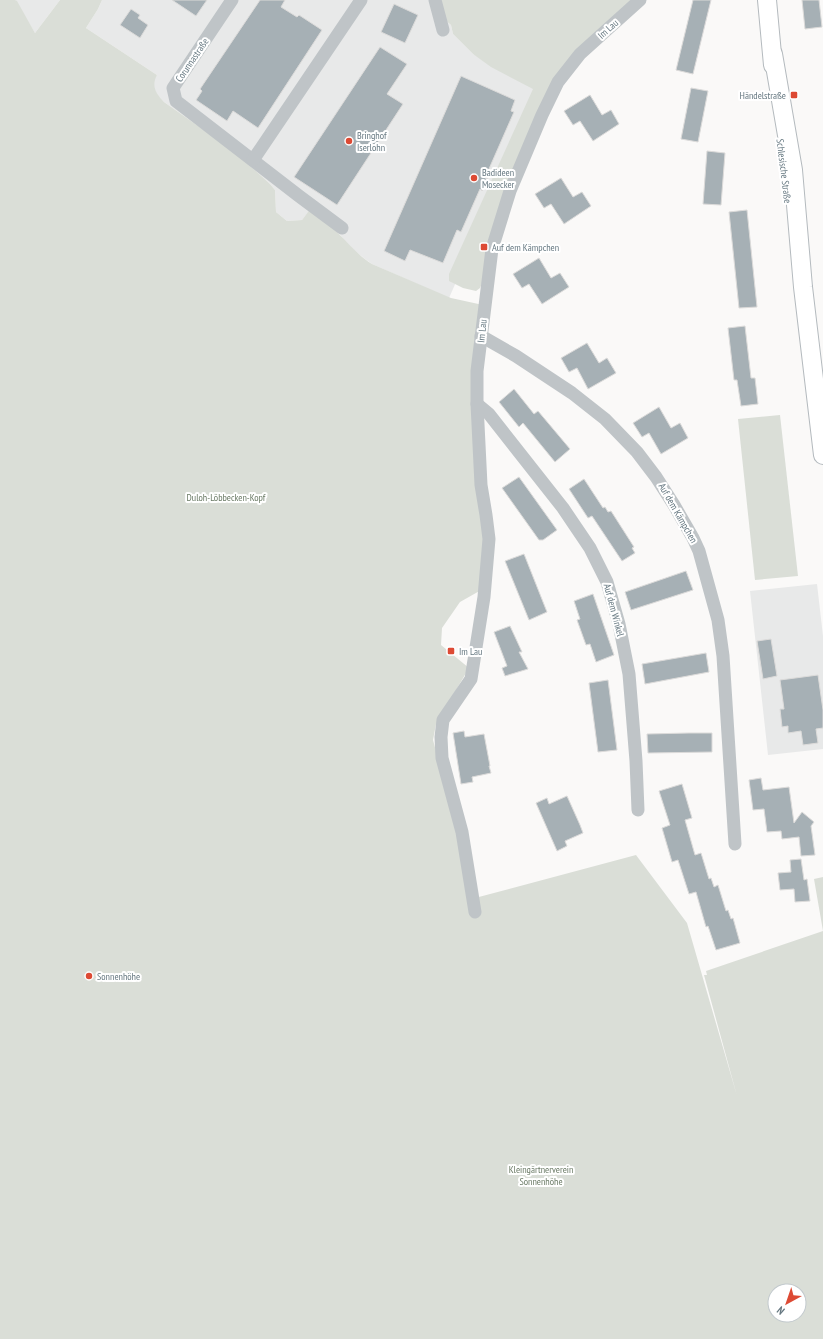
<svg xmlns="http://www.w3.org/2000/svg" width="823" height="1339" viewBox="0 0 823 1339" font-family="'PT Sans Narrow',sans-serif">
  <style>
    .built { fill: #e8e9e9 }
    .green { fill: #daded7; fill-rule: evenodd }
    .building { fill: #a6b0b5; stroke: #dcdbda }
    .lines { fill: none; stroke-linecap: round; stroke-linejoin: round }
    .secondary-casing { stroke: #b4babe; stroke-width: 20 }
    .street { stroke: #bfc4c7; stroke-width: 13 }
    .secondary { stroke: #fff; stroke-width: 18 }
    .poi-dot { fill: #dd4a34; stroke: #fff; stroke-width: 1.5 }
    .labels { text-anchor: middle; dominant-baseline: central; stroke-width: 4; stroke-linejoin: round; paint-order: stroke }
    .street-label { font-size: 10px; fill: #667881; stroke: #fff }
    .poi-label { font-size: 10px; fill: #667881; stroke: #fff; text-anchor: start }
    .park-label { font-size: 10px; fill: #6a7a65; stroke: #fff }
  </style>
  <rect width="100%" height="100%" fill="#faf9f8"/>
  <g class="built">
    <path d="M15,0H60L35,33Z"/>
    <path d="M102,0H439L445,20L451,25L453,34L473,54L540,92L449,298L372,264L365,259L347,244L339,233L311,209L302,220L287,221L276,212L275,190L270,184L235,152L164,102L157,95L154,88V79L157,75L86,28L98,9Z"/>
    <path d="M817,584L823,636V749L768,755L750,591Z"/>
  </g>
  <g class="green">
    <path d="M0,0H15L17,1L35,33L60,0H102L98,9L86,28L157,75C151,86 156,94 164,102L235,152L270,184L275,190L276,212L287,221L302,220L311,208C320,217 331,225 339,234C350,245 359,256 372,264L451,298L483,305L473,405L487,540L483,589L460,602L442,628L441,645L469,668L436,724L433,740L475,898L636,855L687,923L737,1096L704,975H707L706,971L823,931L814,879L823,877V1339H0ZM775,1291H799V1315H775Z"/>
    <path d="M439,0H640L554,81L485,276L480,288L476,291L463,288L449,281V274L533,89L491,67L473,54L453,34L451,25L445,20Z"/>
    <path d="M780,415L798,576L755,580L738,419Z"/>
  </g>
  <g class="building">
    <path d="M172,0H207L196,16Z"/>
    <path d="M260,0H285L281,7L297,17L299,15L322,30L258,128L233,111L227,121L196,100L202,91L200,89Z"/>
    <path d="M693,0H711L693,74L676,70Z"/>
    <path d="M802,0H819L822,27L805,29Z"/>
    <path d="M394,4L418,15L405,43L381,32Z"/>
    <path d="M131,9L140,15L138,18L148,25L140,38L120,25Z"/>
    <path d="M380,47L407,64L387,94L403,104L337,205L294,177Z"/>
    <path d="M461,76L515,100L511,111L514,112L485,178L488,179L482,191L480,189L461,232L457,230L443,263L410,250L405,261L384,251Z"/>
    <path d="M691,88L708,91L698,142L681,139Z"/>
    <path d="M590,95L602,115L611,110L619,124L593,141L580,121L573,125L564,111Z"/>
    <path d="M707,151L725,153L721,205L703,204Z"/>
    <path d="M561,178L573,197L582,192L591,206L564,224L551,204L544,208L535,194Z"/>
    <path d="M747,210L757,307L739,308L729,212Z"/>
    <path d="M539,258L551,278L560,273L569,287L542,304L529,284L522,288L513,274Z"/>
    <path d="M745,326L751,378H755L758,404L741,406L737,380H734L728,328Z"/>
    <path d="M587,343L599,363L607,358L616,373L588,389L577,368L569,372L561,358Z"/>
    <path d="M514,389L534,414L538,411L570,449L555,462L523,423L519,427L499,402Z"/>
    <path d="M659,407L671,428L680,423L688,438L661,454L649,433L642,437L633,423Z"/>
    <path d="M519,477L557,530L543,540H539L502,488Z"/>
    <path d="M584,479L603,508L605,507L608,512L611,511L634,547L632,548L635,553L622,561L592,516L588,518L569,489Z"/>
    <path d="M524,554L547,612L529,620L505,561Z"/>
    <path d="M686,571L693,590L631,610L625,592Z"/>
    <path d="M593,594L614,655L596,662L590,644L586,645L577,620L580,619L574,601Z"/>
    <path d="M510,626L522,652H519L528,669L505,676L502,668L507,666L494,632Z"/>
    <path d="M771,639L777,676L763,679L757,641Z"/>
    <path d="M706,653L709,672L645,684L642,664Z"/>
    <path d="M818,675L823,710V728L816,729L818,743L803,745L801,731L788,733V726L782,727L780,709H784L780,680Z"/>
    <path d="M608,680L617,750L598,752L589,683Z"/>
    <path d="M464,731L465,737L484,734L490,766H489L491,773L472,777L473,782L461,784L453,733Z"/>
    <path d="M689,733H712V752L648,753L647,734Z"/>
    <path d="M761,778L763,790L789,787L794,823L802,812L814,822L811,826L815,855L801,856L799,837L782,839L781,831L767,832L764,809L753,810L749,780Z"/>
    <path d="M682,784L692,818L685,820L695,855L701,853L709,879L711,878L714,887L718,885L726,911L728,910L731,919L733,918L740,943L716,950L708,926L706,927L696,892L689,894L678,860L672,862L662,828L670,825L659,791Z"/>
    <path d="M567,796L580,825L583,833L565,841L567,846L557,851L536,803L547,798L549,804Z"/>
    <path d="M801,859L804,880L807,879L810,901L795,902L794,889L780,890L778,873L791,872L790,860Z"/>
  </g>
  <g class="lines">
    <defs>
      <g id="secondary">
        <path d="M767,0L773,65"/>
        <path d="M773,54L793,170L803,287L823,455"/>
      </g>
    </defs>
    <use href="#secondary" class="secondary-casing"/>
    <g class="street">
      <path d="M232,0L173,88L176,101L299,196L342,228"/>
      <path d="M435,0L443,30"/>
      <path d="M253,160L361,0"/>
      <path d="M481,336L516,356L572,393L605,419L637,452L656,477L674,505L693,538L699,551L718,620L723,656L735,844"/>
      <path d="M477,404L489,414L563,508L590,548L607,582L619,624L629,674L636,761L638,810"/>
      <path d="M475,912L462,832L442,758L441,737L443,720L471,679L484,597L489,539L486,515L481,485L477,404V371L492,249L510,191L542,115L558,82L580,54L640,0"/>
    </g>
    <use href="#secondary" class="secondary"/>
  </g>
  <g class="poi-dot">
    <rect x="790" y="91" width="8" height="8" rx="2"/>
    <circle cx="349" cy="141" r="4"/>
    <circle cx="474" cy="178" r="4"/>
    <rect x="480" y="243" width="8" height="8" rx="2"/>
    <rect x="447" y="647" width="8" height="8" rx="2"/>
    <circle cx="89" cy="976" r="4"/>
  </g>
  <g class="labels">
    <g class="street-label">
      <text transform="translate(608 29) rotate(-42)">Im Lau</text>
      <text transform="translate(192 60) rotate(-56)">Corunnastraße</text>
      <text transform="translate(784 171) rotate(83)">Schlesische Straße</text>
      <text transform="translate(482 331) rotate(-84)">Im Lau</text>
      <text transform="translate(678 513) rotate(60)">Auf dem Kämpchen</text>
      <text transform="translate(614 610) rotate(75)">Auf dem Winkel</text>
    </g>
    <g class="poi-label">
      <text x="786" y="95" text-anchor="end">Händelstraße</text>
      <text x="357" y="135">Bringhof<tspan x="357" dy="12">Iserlohn</tspan></text>
      <text x="482" y="172">Badideen<tspan x="482" dy="12">Mosecker</tspan></text>
      <text x="492" y="247">Auf dem Kämpchen</text>
      <text x="459" y="651">Im Lau</text>
      <text x="97" y="976">Sonnenhöhe</text>
    </g>
    <g class="park-label">
      <text x="226" y="497">Duloh-Löbbecken-Kopf</text>
      <text x="541" y="1169">Kleingärtnerverein<tspan x="541" dy="12">Sonnenhöhe</tspan></text>
    </g>
  </g>
  <g transform="translate(787 1303) rotate(220)"><circle r="19" fill="#ffffff" stroke="#c2c9cd"/>
  <path d="M0-3L7 15L0 10L-7 15Z" fill="#dd4a34"/>
  <text y="-6" font-size="11" font-weight="bold" text-anchor="middle" fill="#667881">N</text>
  </g>
</svg>
